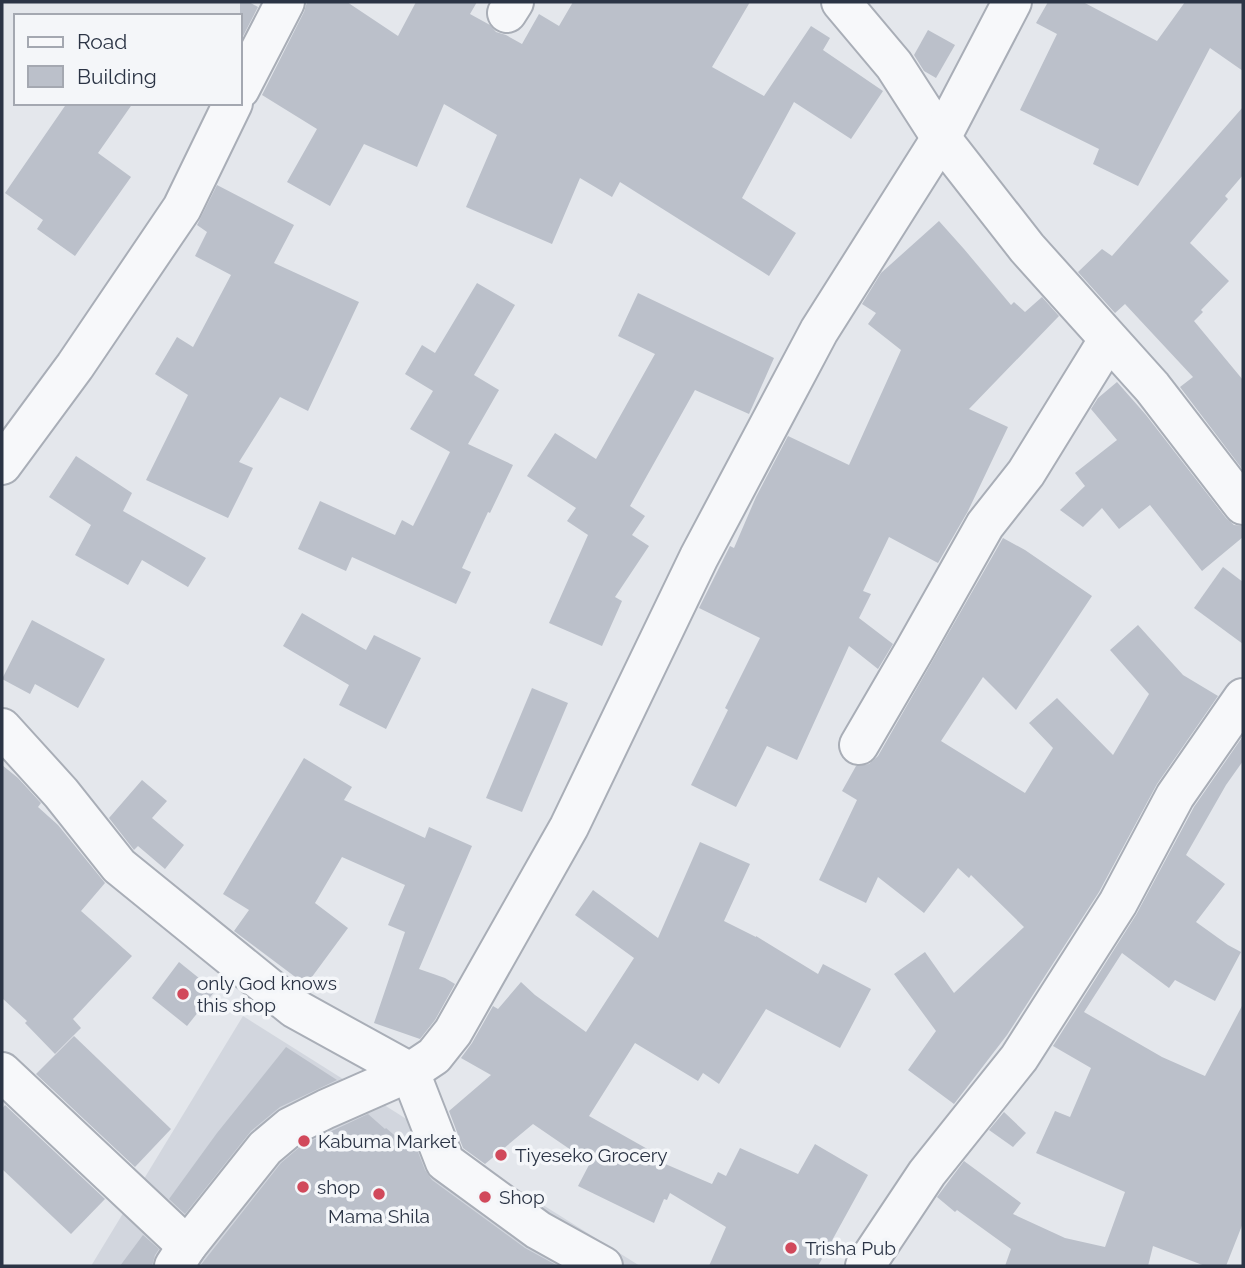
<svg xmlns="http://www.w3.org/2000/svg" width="1245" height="1268" viewBox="0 0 1245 1268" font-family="Raleway,sans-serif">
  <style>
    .built { fill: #d2d6de }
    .building { fill: #bbc0ca }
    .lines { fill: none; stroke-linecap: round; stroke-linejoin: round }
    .minor-casing { stroke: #a9aeb7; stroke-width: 42 }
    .minor { stroke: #f7f8fa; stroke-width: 38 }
    .poi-dot { fill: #d1495b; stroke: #f4f6f9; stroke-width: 2.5 }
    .labels { text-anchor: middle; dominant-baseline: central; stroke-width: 7; stroke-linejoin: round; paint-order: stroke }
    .poi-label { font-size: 19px; fill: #2b3445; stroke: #f4f6f9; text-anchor: start }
  </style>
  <rect width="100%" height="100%" fill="#e4e7ec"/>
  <path class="built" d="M243,1016L640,1266H91Z"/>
  <g class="building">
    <path d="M240,2H249L258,7L240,42Z"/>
    <path d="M307,2H347L398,36L416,2H477L470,14L490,25L496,32L506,35L522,44L539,14L559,26L573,2H750L712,67L764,96L811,26L830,38L823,50L883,91L851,139L794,102L742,198L796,233L769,276L620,182L612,197L580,178L552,244L466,207L497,135L444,104L417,167L364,144L330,206L287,182L317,129L262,95L304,12Z"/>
    <path d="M1048,2H1083L1157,41L1185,2H1243V71L1210,48L1138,186L1093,164L1099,149L1020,110L1057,34L1036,23Z"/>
    <path d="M928,30L955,45L936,78L924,71L914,55Z"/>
    <path d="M67,103H133L98,153L131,177L75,256L37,229L43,220L5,193Z"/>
    <path d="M1243,107V175L1225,196L1228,199L1190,243L1229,281L1201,310L1203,312L1194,321L1243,380V470L1180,387L1193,377L1125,304L1115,313L1078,272L1102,249L1112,256Z"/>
    <path d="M217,185L294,225L274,263L359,302L308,411L280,397L239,462L253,468L228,518L146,480L188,395L155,374L177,337L193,347L231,275L195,256L207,232L197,225Z"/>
    <path d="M939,221L964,249L1011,305L1014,302L1025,312L1042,297L1059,316L969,409L1008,427L968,511L938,563L889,537L863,591L871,594L859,618L893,644L878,669L849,646L797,760L767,746L736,807L691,785L728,710L725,708L760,638L699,608L730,546L734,548L756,497L788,436L849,465L901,350L868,324L876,313L862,304L881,273Z"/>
    <path d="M477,283L515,305L474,375L499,390L468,444L513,465L490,513L488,512L462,568L471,572L456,604L352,557L346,571L298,549L320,501L395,535L402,520L413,526L450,452L410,429L433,391L405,374L422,345L435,353Z"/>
    <path d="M638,293L774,358L749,414L695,390L630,506L645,516L632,535L649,546L615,597L622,601L602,646L549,623L588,535L567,521L576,508L527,476L555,433L596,459L655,354L618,336Z"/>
    <path d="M1117,382L1146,415L1226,518L1234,525L1243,526V537L1202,571L1150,505L1119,529L1102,508L1083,527L1060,510L1085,486L1075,473L1117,440L1091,409L1098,398Z"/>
    <path d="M76,456L132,493L123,511L206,558L188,587L142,560L128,585L75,555L91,525L49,497Z"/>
    <path d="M1003,538L1025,550L1092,596L1016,710L983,677L941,741L1025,793L1053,748L1029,723L1057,698L1113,755L1149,694L1110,650L1138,625L1183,675L1218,696L1157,784L1099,892L1007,1035L954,1104L908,1070L936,1031L894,974L925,952L954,993L1024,927L971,875L969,878L958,868L924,913L878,877L866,903L819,880L857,800L842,791L856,766L869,764L878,756Z"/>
    <path d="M1223,567L1243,582V644L1194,608Z"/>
    <path d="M302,613L366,650L374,635L421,658L386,729L339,705L349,685L283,646Z"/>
    <path d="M32,620L105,659L78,708L35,684L30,694L2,679Z"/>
    <path d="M532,688L568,703L522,812L486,798Z"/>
    <path d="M1243,736V761L1226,785L1186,855L1225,884L1196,922L1228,945L1241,952L1215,1001L1175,980L1169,988L1122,953L1084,1012L1162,1057L1205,1076L1243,1004V1223L1226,1266H1205L1153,1246L1148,1266H1005L1011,1249L957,1210L955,1212L937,1197L964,1161L1021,1203L1013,1214L1065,1238L1105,1247L1125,1192L1036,1153L1055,1111L1070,1117L1091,1068L1053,1046L1136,915L1194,807Z"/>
    <path d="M304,758L352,787L344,800L425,838L429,827L472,846L419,969L445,978L455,984L435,1020L420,1039L374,1023L405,932L388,925L405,885L342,857L315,903L348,928L306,985L234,931L249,910L223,894Z"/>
    <path d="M2,765L18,778L41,803L38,807L58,825L105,883L81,911L132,956L73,1019L81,1028L55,1054L25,1023L27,1021L2,998Z"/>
    <path d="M142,780L167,801L152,818L184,845L165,869L138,846L134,850L109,818Z"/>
    <path d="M700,842L750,864L724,921L756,937V936L818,974L823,964L871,989L840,1048L766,1009L719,1084L703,1073L698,1081L635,1043L589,1116L651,1151L649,1157L712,1184L718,1172L726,1176L740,1148L798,1174L815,1144L868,1175L818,1266H709L726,1227L670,1193L667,1200L664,1199L654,1223L578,1186L590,1163L533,1124L485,1164L463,1148L449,1111L491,1075L461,1058L472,1043L493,1006L498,1009L521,982L535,995L586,1032L634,958L575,915L593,890L658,938Z"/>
    <path d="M179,962L215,991L187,1026L152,998Z"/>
    <path d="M74,1036L171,1129L135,1167L36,1074Z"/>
    <path d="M286,1047L337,1080L280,1107L251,1131L185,1214L169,1199L217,1133Z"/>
    <path d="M5,1105L105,1199L71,1234L2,1169V1109Z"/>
    <path d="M1004,1112L1026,1133L1013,1147L989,1130Z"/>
    <path d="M368,1114L385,1129L386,1128L408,1147L414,1142L425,1170L432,1180L525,1248L558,1266H200L281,1163L302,1145Z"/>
    <path d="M143,1235L159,1249L155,1255L152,1266H120Z"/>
  </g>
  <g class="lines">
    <defs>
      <g id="minor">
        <path d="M841,2L894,65L941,138L1027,248L1152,387L1243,505"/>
        <path d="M507,13L514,2"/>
        <path d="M240,89L285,2"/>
        <path d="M2,465L75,366L182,208L233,103"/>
        <path d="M2,728L61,793L119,866L294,1008L410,1072L445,1162L538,1230L603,1266"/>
        <path d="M859,745L915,649L985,525L1026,473L1108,340"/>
        <path d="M2,1072L187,1246"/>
        <path d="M174,1266L187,1246L265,1148L290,1127L326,1109L410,1072L434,1056L453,1032L569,827L699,557L819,331L941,138L1012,2"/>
        <path d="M865,1266L927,1173L1019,1058L1118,903L1175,796L1243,698"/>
      </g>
    </defs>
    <use href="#minor" class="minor-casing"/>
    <use href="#minor" class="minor"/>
  </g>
  <g class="poi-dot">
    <circle cx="183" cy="994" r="7"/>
    <circle cx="304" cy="1141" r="7"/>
    <circle cx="501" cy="1155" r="7"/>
    <circle cx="303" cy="1187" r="7"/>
    <circle cx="379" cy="1194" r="7"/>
    <circle cx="485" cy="1197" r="7"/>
    <circle cx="791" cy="1248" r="7"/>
  </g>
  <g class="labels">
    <g class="poi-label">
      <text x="197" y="983">only God knows<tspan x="197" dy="22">this shop</tspan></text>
      <text x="318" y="1141">Kabuma Market</text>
      <text x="515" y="1155">Tiyeseko Grocery</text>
      <text x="317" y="1187">shop</text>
      <text x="499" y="1197">Shop</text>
      <text x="379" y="1216" text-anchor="middle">Mama Shila</text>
      <text x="805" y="1248">Trisha Pub</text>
    </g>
  </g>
  <rect width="1245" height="1268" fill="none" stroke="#2b3445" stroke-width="7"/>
  <rect x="14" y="14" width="228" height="91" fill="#f4f6f9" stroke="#a4a8b1" stroke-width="2"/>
  <rect x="28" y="37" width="35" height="10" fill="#f7f8fa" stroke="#a4a8b1" stroke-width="2"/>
  <text x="77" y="49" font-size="21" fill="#2b3445">Road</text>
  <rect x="28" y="66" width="35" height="21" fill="#bbc0ca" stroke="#a4a8b1" stroke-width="2"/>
  <text x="77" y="84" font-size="21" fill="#2b3445">Building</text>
</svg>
